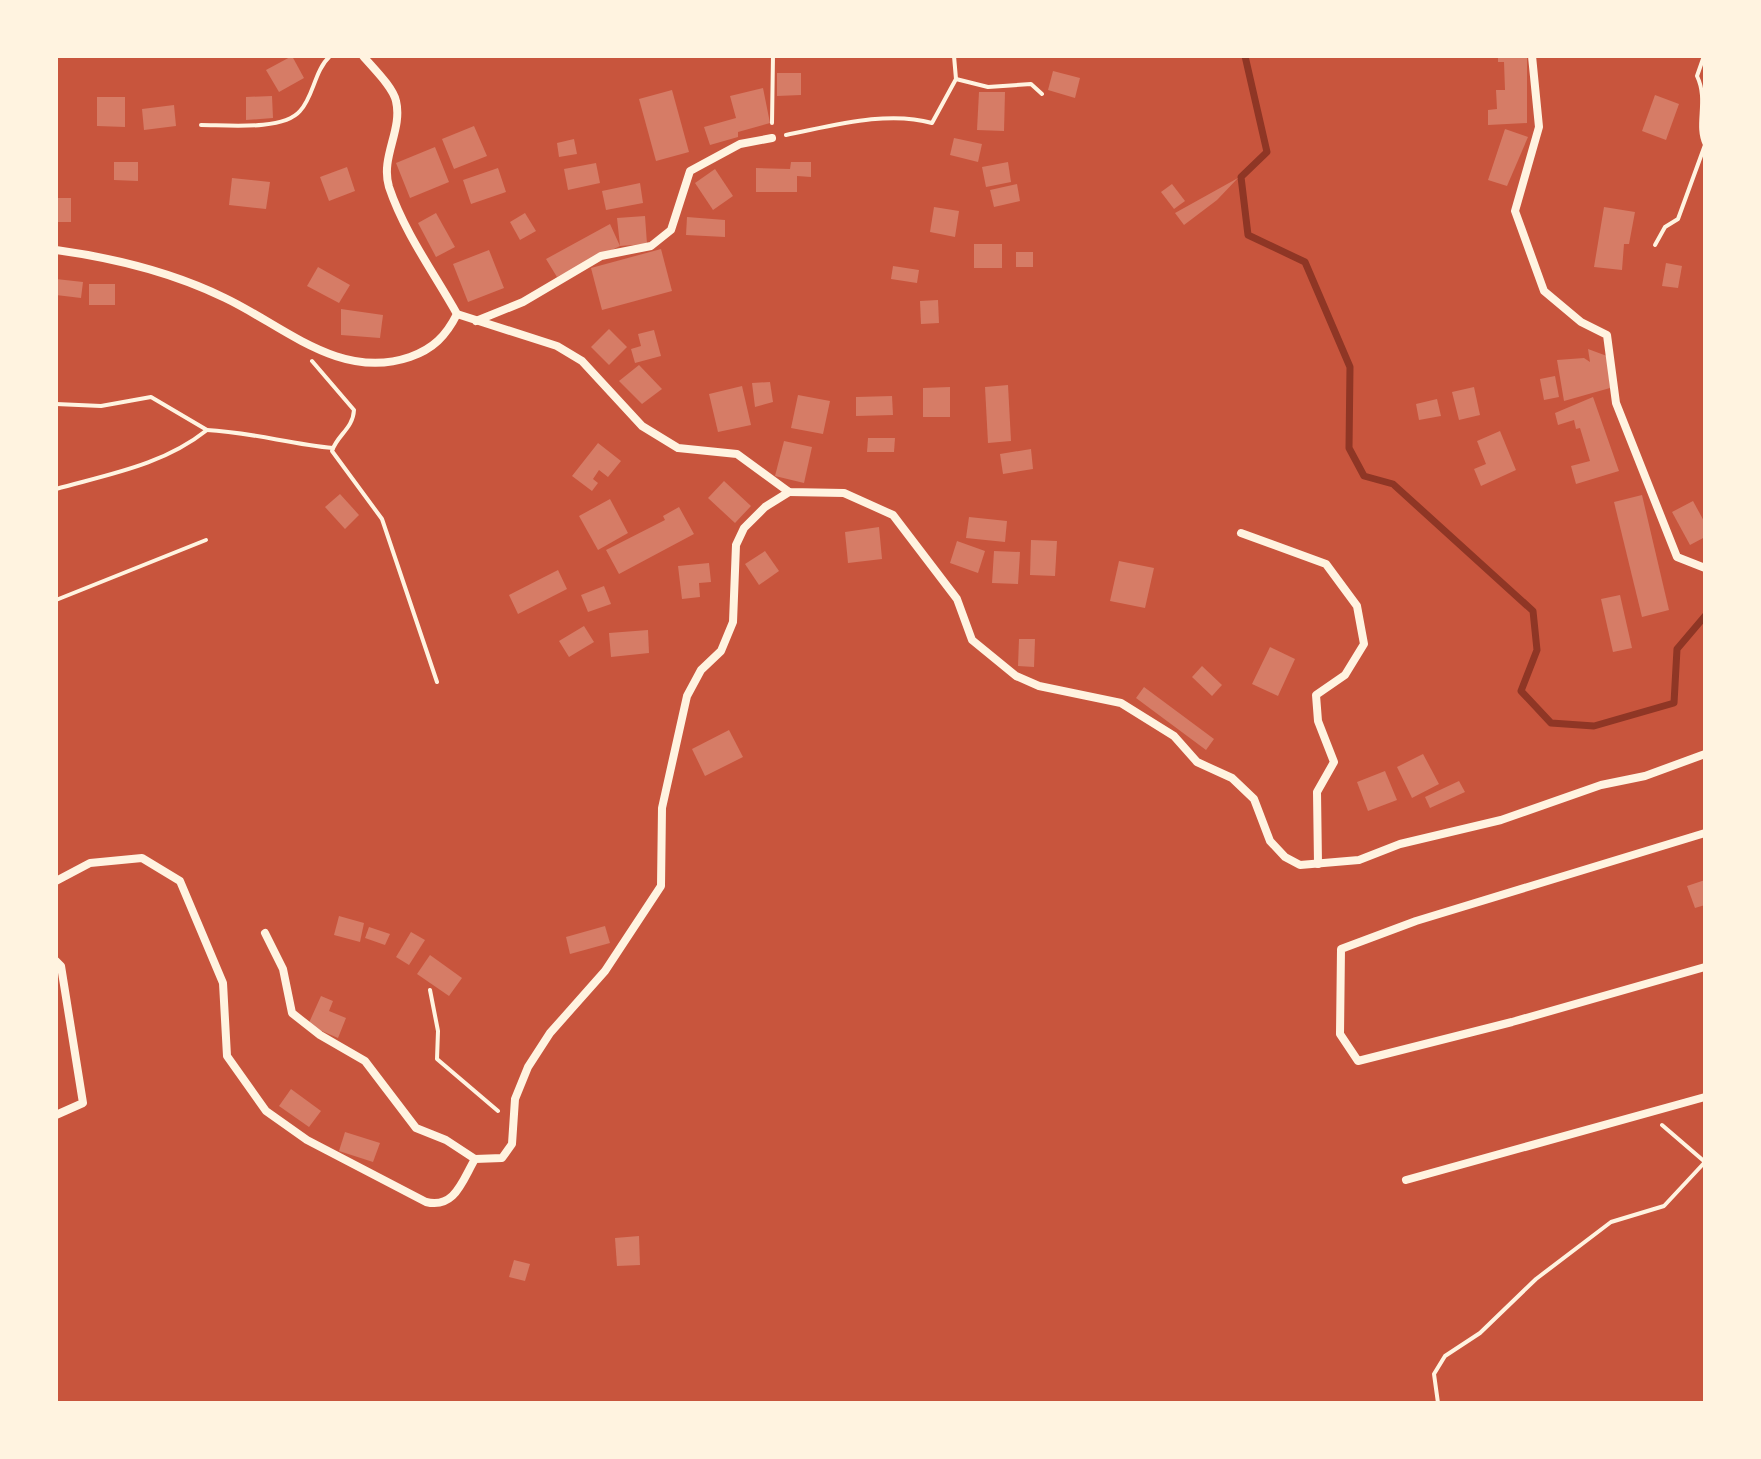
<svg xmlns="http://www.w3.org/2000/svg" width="1761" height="1459" viewBox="0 0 1761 1459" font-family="Merriweather,serif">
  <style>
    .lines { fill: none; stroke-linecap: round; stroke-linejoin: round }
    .stream { stroke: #8f3625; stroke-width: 7 }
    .building { fill: #d67c66 }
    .path { stroke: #fff3e0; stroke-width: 4 }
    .minor { stroke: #fff3e0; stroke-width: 8 }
  </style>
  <rect width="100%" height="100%" fill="#c8553d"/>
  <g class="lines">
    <path class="stream" d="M1245,56L1267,152L1241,177L1248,235L1305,262L1350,367L1349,448L1364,476L1393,484L1533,611L1537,650L1521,691L1551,723L1594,726L1674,703L1677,649L1705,616"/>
  </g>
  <g class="building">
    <path d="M292,56L304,78L279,92L266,70Z"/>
    <path d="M1498,56H1527V123L1488,125V110L1497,109L1496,90H1505L1504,62H1498Z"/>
    <path d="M1053,71L1080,78L1075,98L1048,90Z"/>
    <path d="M777,73H801V95L777,96Z"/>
    <path d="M763,88L770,123L738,132V137L710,145L704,127L736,118L730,96Z"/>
    <path d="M672,90L689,152L656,161L639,99Z"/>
    <path d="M979,92H1005L1004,131L977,130Z"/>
    <path d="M1655,95L1679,104L1666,140L1642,131Z"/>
    <path d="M272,96L273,118L246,120V97Z"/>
    <path d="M97,97H125V127L97,126Z"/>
    <path d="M174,105L176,126L144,130L142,109Z"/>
    <path d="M474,126L487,156L454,169L442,139Z"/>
    <path d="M1505,129L1528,137L1507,186L1488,180Z"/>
    <path d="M954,138L982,144L978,162L950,155Z"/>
    <path d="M574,139L577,154L559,157L557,143Z"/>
    <path d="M435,147L449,182L410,198L396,163Z"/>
    <path d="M114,162H138V181L114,180Z"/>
    <path d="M791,162H811V177L797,176V192H756V168L790,169Z"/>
    <path d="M1008,162L1011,182L986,187L982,167Z"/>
    <path d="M596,163L600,183L568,190L564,169Z"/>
    <path d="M347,167L355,191L329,201L320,177Z"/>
    <path d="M498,168L506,192L471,204L463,180Z"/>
    <path d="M715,169L733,196L713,210L695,183Z"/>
    <path d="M232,178L270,182L266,209L229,205Z"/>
    <path d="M1238,178L1217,200L1184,225L1175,213Z"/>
    <path d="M640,183L643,203L606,210L602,191Z"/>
    <path d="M1017,184L1020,201L994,207L990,190Z"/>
    <path d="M1172,184L1185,201L1174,209L1161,192Z"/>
    <rect x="56" y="198" width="15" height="24"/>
    <path d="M934,207L959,211L955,237L930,232Z"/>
    <path d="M1604,207L1635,212L1629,244H1624L1622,270L1594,267Z"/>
    <path d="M436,213L455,247L436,257L418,223Z"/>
    <path d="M525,213L536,231L520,240L510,222Z"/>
    <path d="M645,216L647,244L620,246L557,277L546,259L610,224L620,246L617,218Z"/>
    <path d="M687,217L725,220V237L686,235Z"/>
    <rect x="974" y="244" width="28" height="24"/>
    <path d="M661,249L672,291L602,310L591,268Z"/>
    <path d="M489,250L504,288L468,302L453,264Z"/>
    <rect x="1016" y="252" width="17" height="15"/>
    <path d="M1666,263L1682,266L1678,288L1662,286Z"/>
    <path d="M893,266L919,270L917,283L891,279Z"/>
    <path d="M318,267L350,285L339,303L307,286Z"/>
    <path d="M56,279L83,282L81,298L56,295Z"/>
    <rect x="89" y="284" width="26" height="21"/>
    <path d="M938,300L939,323L921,324L920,301Z"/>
    <path d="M341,309L383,315L380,338L341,335Z"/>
    <path d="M609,329L627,347L609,365L591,347Z"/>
    <path d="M654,330L661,356L635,363L631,349L641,346L638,334Z"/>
    <path d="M1588,349L1607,356L1610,388L1564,401L1557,360L1584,358L1590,362Z"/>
    <path d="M639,365L662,389L642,404L619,381Z"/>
    <path d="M1555,376L1559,397L1544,400L1540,379Z"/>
    <path d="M770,382L773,402L755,407L752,383Z"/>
    <path d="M1008,385L1011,441L988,443L985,387Z"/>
    <path d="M742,386L751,425L718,432L709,394Z"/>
    <path d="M950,387V417H923V388Z"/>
    <path d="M1474,387L1480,415L1459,420L1452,392Z"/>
    <path d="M798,395L830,401L823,434L791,428Z"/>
    <path d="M892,396L893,415L856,416V397Z"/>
    <path d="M1593,397L1619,471L1576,484L1571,466L1590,461L1580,428L1576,429L1574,420L1558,425L1555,413Z"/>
    <path d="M1437,399L1441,416L1419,420L1416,404Z"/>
    <path d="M1500,431L1516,470L1481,486L1474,469L1486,464L1477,441Z"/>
    <path d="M868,438H895L894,452H867Z"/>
    <path d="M784,441L812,447L804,483L775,476Z"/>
    <path d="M598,443L621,461L608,477L599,470L593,479L598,483L592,491L572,476Z"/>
    <path d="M1031,449L1033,469L1003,474L1000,454Z"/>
    <path d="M724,481L751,506L735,523L708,498Z"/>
    <path d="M340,494L359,515L345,529L325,507Z"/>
    <path d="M1642,495L1669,610L1642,617L1614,502Z"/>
    <path d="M610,499L628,533L598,550L579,516Z"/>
    <path d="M1693,501L1705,523V537L1690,545L1672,512Z"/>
    <path d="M679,507L694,534L619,574L606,550L665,520L663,516Z"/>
    <path d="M969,517L1007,521L1005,542L966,538Z"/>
    <path d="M879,527L882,559L848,563L845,532Z"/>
    <path d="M1031,540L1057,541L1055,576L1030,575Z"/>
    <path d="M957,541L985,551L978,573L950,563Z"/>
    <path d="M765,551L779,571L759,585L745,564Z"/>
    <path d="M994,551L1020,552L1018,584L992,583Z"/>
    <path d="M1119,561L1154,568L1145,608L1110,601Z"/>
    <path d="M709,563L711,582L699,583L700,597L682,599L678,566Z"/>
    <path d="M558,570L567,589L518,614L509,595Z"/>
    <path d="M604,586L611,604L588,612L581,595Z"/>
    <path d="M1620,595L1632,648L1613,652L1601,599Z"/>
    <path d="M584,626L594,642L569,657L559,641Z"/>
    <path d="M648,630L649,653L611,657L609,633Z"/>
    <path d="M1019,639H1035L1034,667L1018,666Z"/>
    <path d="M1270,647L1295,659L1278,696L1252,684Z"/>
    <path d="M1202,666L1222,685L1212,696L1192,677Z"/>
    <path d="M1144,687L1214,739L1206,750L1136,698Z"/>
    <path d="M729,730L743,757L705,776L692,749Z"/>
    <path d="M1423,754L1439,784L1412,798L1397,767Z"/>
    <path d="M1385,771L1397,800L1368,811L1357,782Z"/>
    <path d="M1459,781L1465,792L1430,808L1425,797Z"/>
    <path d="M1705,880V905L1695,908L1687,886Z"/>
    <path d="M339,916L364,923L360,942L334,935Z"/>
    <path d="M605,926L610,943L570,954L566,937Z"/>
    <path d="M369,927L390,934L385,945L365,938Z"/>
    <path d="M411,932L425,940L409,965L396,957Z"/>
    <path d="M430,955L462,978L449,996L417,974Z"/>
    <path d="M321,996L333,1001L329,1011L346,1018L338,1038L308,1025Z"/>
    <path d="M291,1089L321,1111L309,1127L279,1106Z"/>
    <path d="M345,1132L380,1143L373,1162L339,1151Z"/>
    <path d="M639,1236L640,1265L617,1266L615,1238Z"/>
    <path d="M514,1260L530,1264L525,1281L509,1277Z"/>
  </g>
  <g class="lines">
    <g class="path">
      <path d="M954,56L956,79"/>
      <path d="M772,123L773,56"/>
      <path d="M201,125C226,125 283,131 300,111C314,96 314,71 330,56"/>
      <path d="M786,135C832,126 887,110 932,123L956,79L988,87L1031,84L1042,94"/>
      <path d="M1655,245L1665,227L1678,219L1705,145C1695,124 1709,101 1697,76L1704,56"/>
      <path d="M312,361L354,410C353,429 337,435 332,451L382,519L437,682"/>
      <path d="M56,404L101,406L151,397L207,430C163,465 110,474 56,489"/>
      <path d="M207,430C250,432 290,444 333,448"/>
      <path d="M56,600L206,540"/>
      <path d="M430,990L438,1031L437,1059L498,1111"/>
      <path d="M1438,1403L1434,1374L1445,1356L1480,1333L1536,1279L1611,1222L1664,1206L1705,1162L1662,1125"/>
    </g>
    <g class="minor">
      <path d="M363,56C373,68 393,87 396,101C403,130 380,157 389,187C404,232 434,273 457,314L557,346L582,361L642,426L678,448L737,454L789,492L844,493L893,515L957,599L972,640L1016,676L1039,686L1121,703L1174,736L1197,762L1232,778L1254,799L1270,841L1285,857L1300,865L1359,860L1400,844L1501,820L1601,785L1645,776L1705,754"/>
      <path d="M1532,56L1539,127L1515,211L1544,291L1581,322L1607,335L1616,403L1677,557L1705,568"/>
      <path d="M56,250C114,258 172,272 225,298C284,326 340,381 410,357C433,349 446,336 457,314"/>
      <path d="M476,321L523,302L601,256L651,246L671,230L690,171L740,144L772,138"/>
      <path d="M1241,533L1326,564L1357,606L1364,644L1345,675L1316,695L1318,721L1334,762L1317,792L1318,864"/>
      <path d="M1705,833L1416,921L1341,949L1340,1034L1358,1061L1512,1022L1705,967"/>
      <path d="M56,881L90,863L142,858L180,881L223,983L227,1056L266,1111L307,1140L426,1202C455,1209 462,1181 475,1159L502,1158L512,1144L515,1099L528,1067L550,1033L605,971L661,886L662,808L687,696L701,670L721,651L733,622L736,545L744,528L765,507L789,492"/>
      <path d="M265,933L283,969L292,1013L320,1035L365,1061L416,1128L446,1140L475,1159"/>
      <path d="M56,961L61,966L83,1103L56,1115"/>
      <path d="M1406,1180L1705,1097"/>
    </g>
  </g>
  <rect width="1761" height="1459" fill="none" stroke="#fff3e0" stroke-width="116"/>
</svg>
